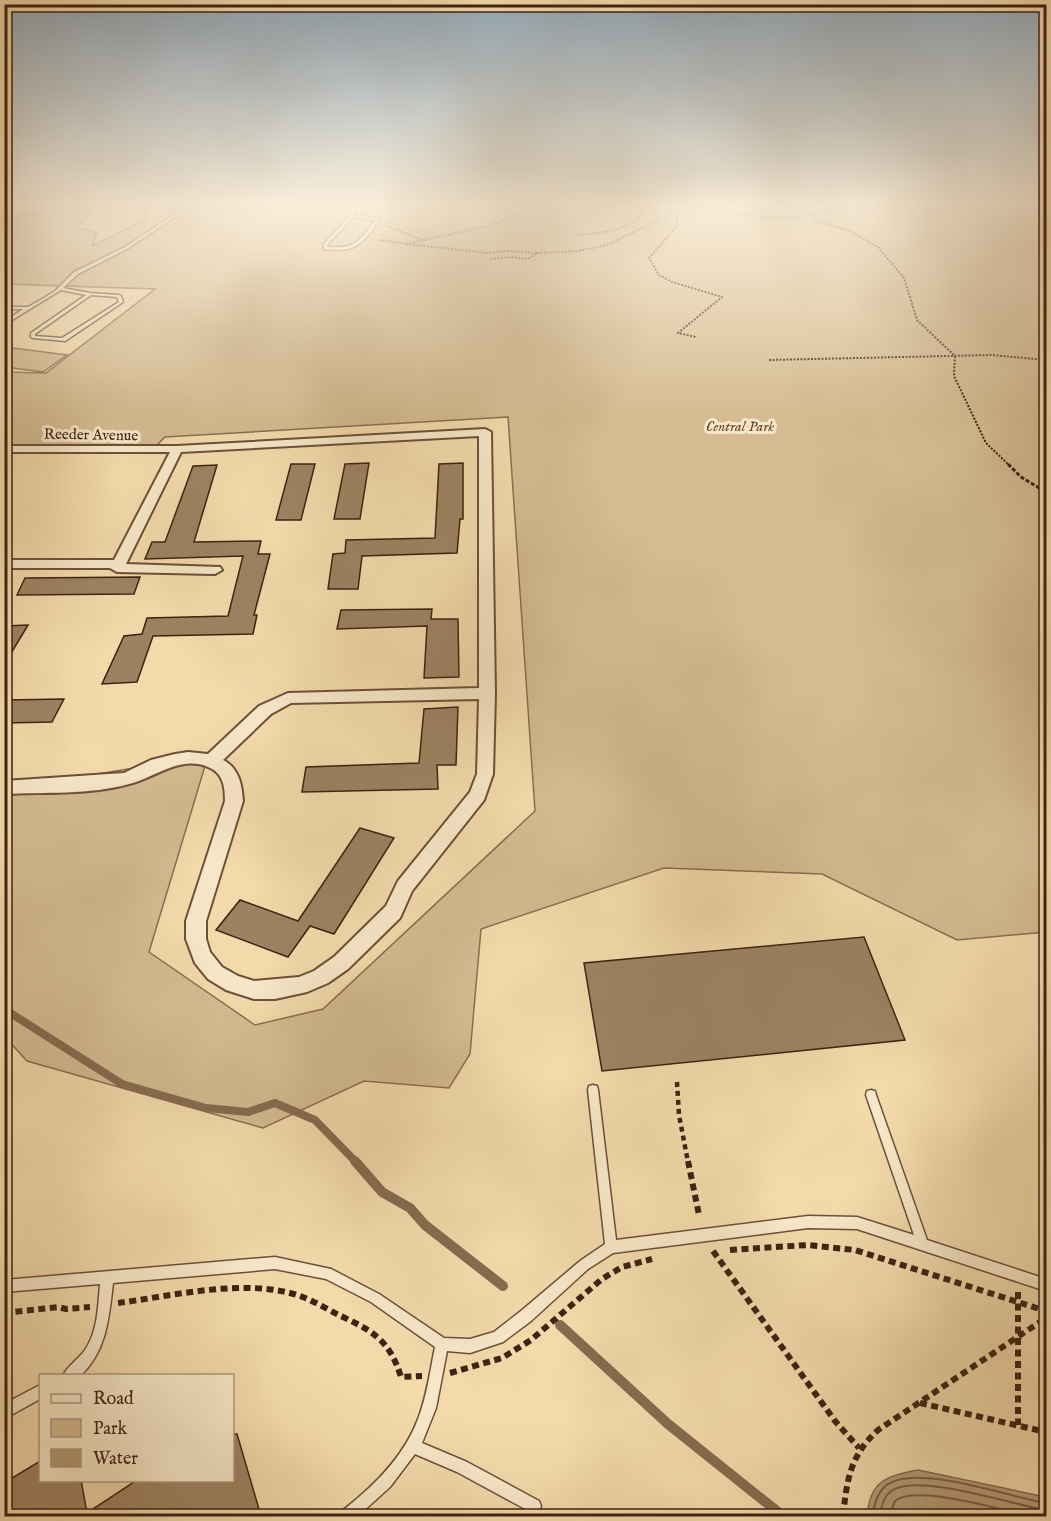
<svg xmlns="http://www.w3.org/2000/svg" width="1051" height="1521" viewBox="0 0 1051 1521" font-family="'IM FELL English',serif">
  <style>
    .green { fill: #d4bb91; stroke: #8a6e52; stroke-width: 1.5 }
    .water { fill: #b69b77; stroke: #866b4f; stroke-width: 1.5 }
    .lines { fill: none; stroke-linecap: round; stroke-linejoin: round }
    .shore { stroke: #7a5e44; stroke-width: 2 }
    .stream-far1 { stroke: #866b4f; stroke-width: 8 }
    .stream { stroke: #866b4f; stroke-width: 10 }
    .building { fill: #9d8262; stroke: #3f2212; stroke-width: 1.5 }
    .service-casing { stroke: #6c5038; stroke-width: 3 }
    .minor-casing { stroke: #6c5038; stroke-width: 4 }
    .tertiary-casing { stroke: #6c5038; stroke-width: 3 }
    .path-far3 { stroke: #3f2212; stroke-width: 2; stroke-dasharray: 2 1.5; stroke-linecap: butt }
    .path-far2 { stroke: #3f2212; stroke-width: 3; stroke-dasharray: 4 2; stroke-linecap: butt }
    .path-far1 { stroke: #3f2212; stroke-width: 4.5; stroke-dasharray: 5 4; stroke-linecap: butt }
    .path { stroke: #3f2212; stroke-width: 6; stroke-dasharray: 7 4.5; stroke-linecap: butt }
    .service { fill: #f7e7c8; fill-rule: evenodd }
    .minor { fill: #f7e7c8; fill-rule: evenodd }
    .tertiary { fill: #f7e7c8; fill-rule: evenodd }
    .labels { text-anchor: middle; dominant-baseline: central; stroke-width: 6; stroke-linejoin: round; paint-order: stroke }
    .far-park-label { font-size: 15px; font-style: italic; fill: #644832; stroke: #f7e7c8 }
    .far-street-label { font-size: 15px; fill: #3f2212; stroke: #f7e7c8 }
  </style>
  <rect width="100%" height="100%" fill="#f3daab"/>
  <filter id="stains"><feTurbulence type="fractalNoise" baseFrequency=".00333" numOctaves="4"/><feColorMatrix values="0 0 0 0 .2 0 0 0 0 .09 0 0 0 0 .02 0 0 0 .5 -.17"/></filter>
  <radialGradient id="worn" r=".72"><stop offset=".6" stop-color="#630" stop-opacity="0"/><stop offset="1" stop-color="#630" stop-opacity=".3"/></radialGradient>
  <g class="green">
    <path d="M145,205H191L231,213L278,205H1046V932L957,940L822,874L664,868L481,929L470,1054L449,1088L364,1081L263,1128L27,1061L5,1037V789L208,756L149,952L255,1025L323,1009L535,811L508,417L165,437L155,447L5,445V372L46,373L155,289L5,284V217L97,207L77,227L97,233L92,246L145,220Z"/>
    <path d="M5,347L67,355L43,372L5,367Z"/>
  </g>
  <path class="water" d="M918,1470L1046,1497V1516H867C870,1480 887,1476 918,1470Z"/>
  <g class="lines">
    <g class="shore">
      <path d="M873,1516C874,1504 878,1491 888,1484C920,1464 1009,1497 1046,1503"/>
      <path d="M880,1516C881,1507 883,1497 891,1491C917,1472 1013,1505 1046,1510"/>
      <path d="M889,1516L895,1501C916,1484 1002,1510 1029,1516"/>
    </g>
    <path class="stream-far1" d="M4,1009L122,1084L206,1108L248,1112L275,1103L315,1120L356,1162"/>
    <g class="stream">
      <path d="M355,1161L382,1192L410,1208L425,1225L503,1286"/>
      <path d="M560,1325L668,1424L783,1516"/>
    </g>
  </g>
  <g class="building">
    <path d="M369,463L360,519H334L345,464Z"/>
    <path d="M463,463V519H460L457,553L362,556L358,589H328L333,554L345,553L346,540L435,538L439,464Z"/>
    <path d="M291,464H315L301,520H276Z"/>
    <path d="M217,465L194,542L261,541L258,554H270L254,615H257L253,634L153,636L137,682L102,684L124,636L142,634L147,618L228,616L243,556L145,559L152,542H165L193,466Z"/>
    <path d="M140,577L134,594L17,595L25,578Z"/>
    <path d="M432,609L431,619H458L459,677L424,678L427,626L337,629L341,610Z"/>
    <path d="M28,625L4,665V626Z"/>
    <path d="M64,699L52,722L4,723V700Z"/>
    <path d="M458,707L456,765H437L438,789L302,792L306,767L419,763L424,709Z"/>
    <path d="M360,828L394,838L334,934L310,926L288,957L216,930L240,900L298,921Z"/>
    <path d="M864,937L905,1040L602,1071L584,963Z"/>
    <path d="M232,1434H237L261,1516H4V1483L40,1461V1480H81L87,1513L137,1480H232Z"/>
  </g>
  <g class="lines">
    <defs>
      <g id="service">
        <path d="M188,205H193L127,249L78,274L63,288L90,293L119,295L121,296L123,302L65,341L33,338L31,337V333L86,295L61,290L4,325V322L23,309H4V307H28L42,299L55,291L74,272L125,247ZM91,295L117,297L119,302L62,338L35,336V334Z"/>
        <path d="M351,205H355L354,215L380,219C362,244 357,253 324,249V244L350,216ZM353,217L375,220C359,242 356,249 327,247V245Z"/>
        <path d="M593,1085L597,1086L598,1090L616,1240L808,1216L857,1217L914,1235L866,1095L867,1091L871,1090L875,1091L876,1095L927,1240L1046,1279V1291L857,1229L808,1228L613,1253L588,1269L531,1321L503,1342L470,1353L447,1351L436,1408L422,1443L467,1462L539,1501L541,1506L539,1511L534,1513L529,1511L457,1472L415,1454L390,1487L358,1516H340L342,1511C373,1487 404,1457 418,1419C427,1396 430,1371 435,1347L371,1302L326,1279L275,1269L113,1283C109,1317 107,1351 80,1376H63C67,1366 79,1359 85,1350C98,1331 98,1306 100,1284L4,1292V1280L275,1257L331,1269L379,1294L444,1338L470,1339L494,1332L521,1311L580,1261L605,1244L588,1090L589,1086Z"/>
        <path d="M40,1385V1399L4,1419V1404Z"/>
      </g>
      <path id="minor" d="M485,429L491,432L495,693L493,774L484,800L412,891L400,918L348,969L328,983L307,992L275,999H254L226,990L208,979L195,963L186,939V921L225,801C225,786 223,773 208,767C180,755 155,778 129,784C90,795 45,792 4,794V781L124,773L151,760L175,754L188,752L208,754L259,706L288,693L479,688V436L181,452L126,564L220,567L222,570L215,574L117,572L110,568H4V560H114L170,452H4V446H177ZM479,699L477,774L470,792L398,881L386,906L334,957L314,971L299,977L254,981L238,976L222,967L210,952L206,939V921L243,801C242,785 239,768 223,760L271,714L291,703Z"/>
      <path id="tertiary" d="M43,205H79L75,208L4,215V209Z"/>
    </defs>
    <use href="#service" class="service-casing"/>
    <use href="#minor" class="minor-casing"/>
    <use href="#tertiary" class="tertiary-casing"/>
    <g class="path-far3">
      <path d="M677,205L675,212L678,225L649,258L659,275L672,282L722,297L678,333L696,337"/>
      <path d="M687,205C740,215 792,227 843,205"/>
      <path d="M86,207L104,205"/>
      <path d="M387,216H396L388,226L422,240"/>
      <path d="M814,220L850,231L878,247L904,278L917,320L955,356L954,376L986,443L1010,466"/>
      <path d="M578,235C601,233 624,231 642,215L641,205"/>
      <path d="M379,240L406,244L488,226L546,205"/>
      <path d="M406,244L487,253L506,251L537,253L528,259L511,257L489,259"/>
      <path d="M537,253L578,251L607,245L675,212"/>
      <path d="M769,360L992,355L1046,360"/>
    </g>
    <path class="path-far2" d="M1008,464L1021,477L1046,492"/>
    <path class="path-far1" d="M677,1082L679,1115L688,1162"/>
    <g class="path">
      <path d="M688,1161L699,1215"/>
      <path d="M730,1250L808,1245L855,1250L1046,1311"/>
      <path d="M713,1251L835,1421L859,1448"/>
      <path d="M1018,1292V1425"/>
      <path d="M118,1303C172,1296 244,1278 297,1295C313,1300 328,1310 343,1317C375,1332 390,1342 401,1377L422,1376"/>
      <path d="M4,1313L58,1307L66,1309L90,1307"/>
      <path d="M450,1373L502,1358L531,1340L602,1279L622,1267L652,1259"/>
      <path d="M920,1403L1046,1432"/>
      <path d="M843,1516C847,1479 850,1456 878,1430L1046,1318"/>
    </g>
    <use href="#service" class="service"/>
    <use href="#minor" class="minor"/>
    <use href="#tertiary" class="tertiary"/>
  </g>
  <linearGradient id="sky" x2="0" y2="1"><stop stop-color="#94aabb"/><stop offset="0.49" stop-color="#faeed9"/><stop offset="1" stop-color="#faeed9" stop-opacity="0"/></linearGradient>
  <rect width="1051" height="418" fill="url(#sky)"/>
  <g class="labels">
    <g class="far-park-label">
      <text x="740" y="426">Central Park</text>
    </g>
    <g class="far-street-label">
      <text transform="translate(91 435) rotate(1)">Reeder Avenue</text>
    </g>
  </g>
  <rect width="1051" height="1521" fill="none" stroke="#f3daab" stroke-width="24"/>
  <rect x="6" y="6" width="1039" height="1509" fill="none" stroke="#3f2212" stroke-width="3"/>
  <rect x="12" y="12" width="1027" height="1497" fill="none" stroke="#3f2212" stroke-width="1.5"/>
  <rect x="39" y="1374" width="195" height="108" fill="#f7e7c8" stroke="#ad987f" stroke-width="1.5"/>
  <rect x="51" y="1394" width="30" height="9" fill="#f7e7c8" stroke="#ad987f" stroke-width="1.5"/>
  <text x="93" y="1404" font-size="18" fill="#3f2212">Road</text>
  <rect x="51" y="1419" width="30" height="18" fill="#d4bb91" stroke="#ad987f" stroke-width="1.5"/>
  <text x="93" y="1434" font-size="18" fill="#3f2212">Park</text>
  <rect x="51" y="1449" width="30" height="18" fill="#b69b77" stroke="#ad987f" stroke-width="1.5"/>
  <text x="93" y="1464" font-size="18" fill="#3f2212">Water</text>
  <rect width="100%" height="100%" filter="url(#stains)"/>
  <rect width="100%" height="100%" fill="url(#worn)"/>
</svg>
